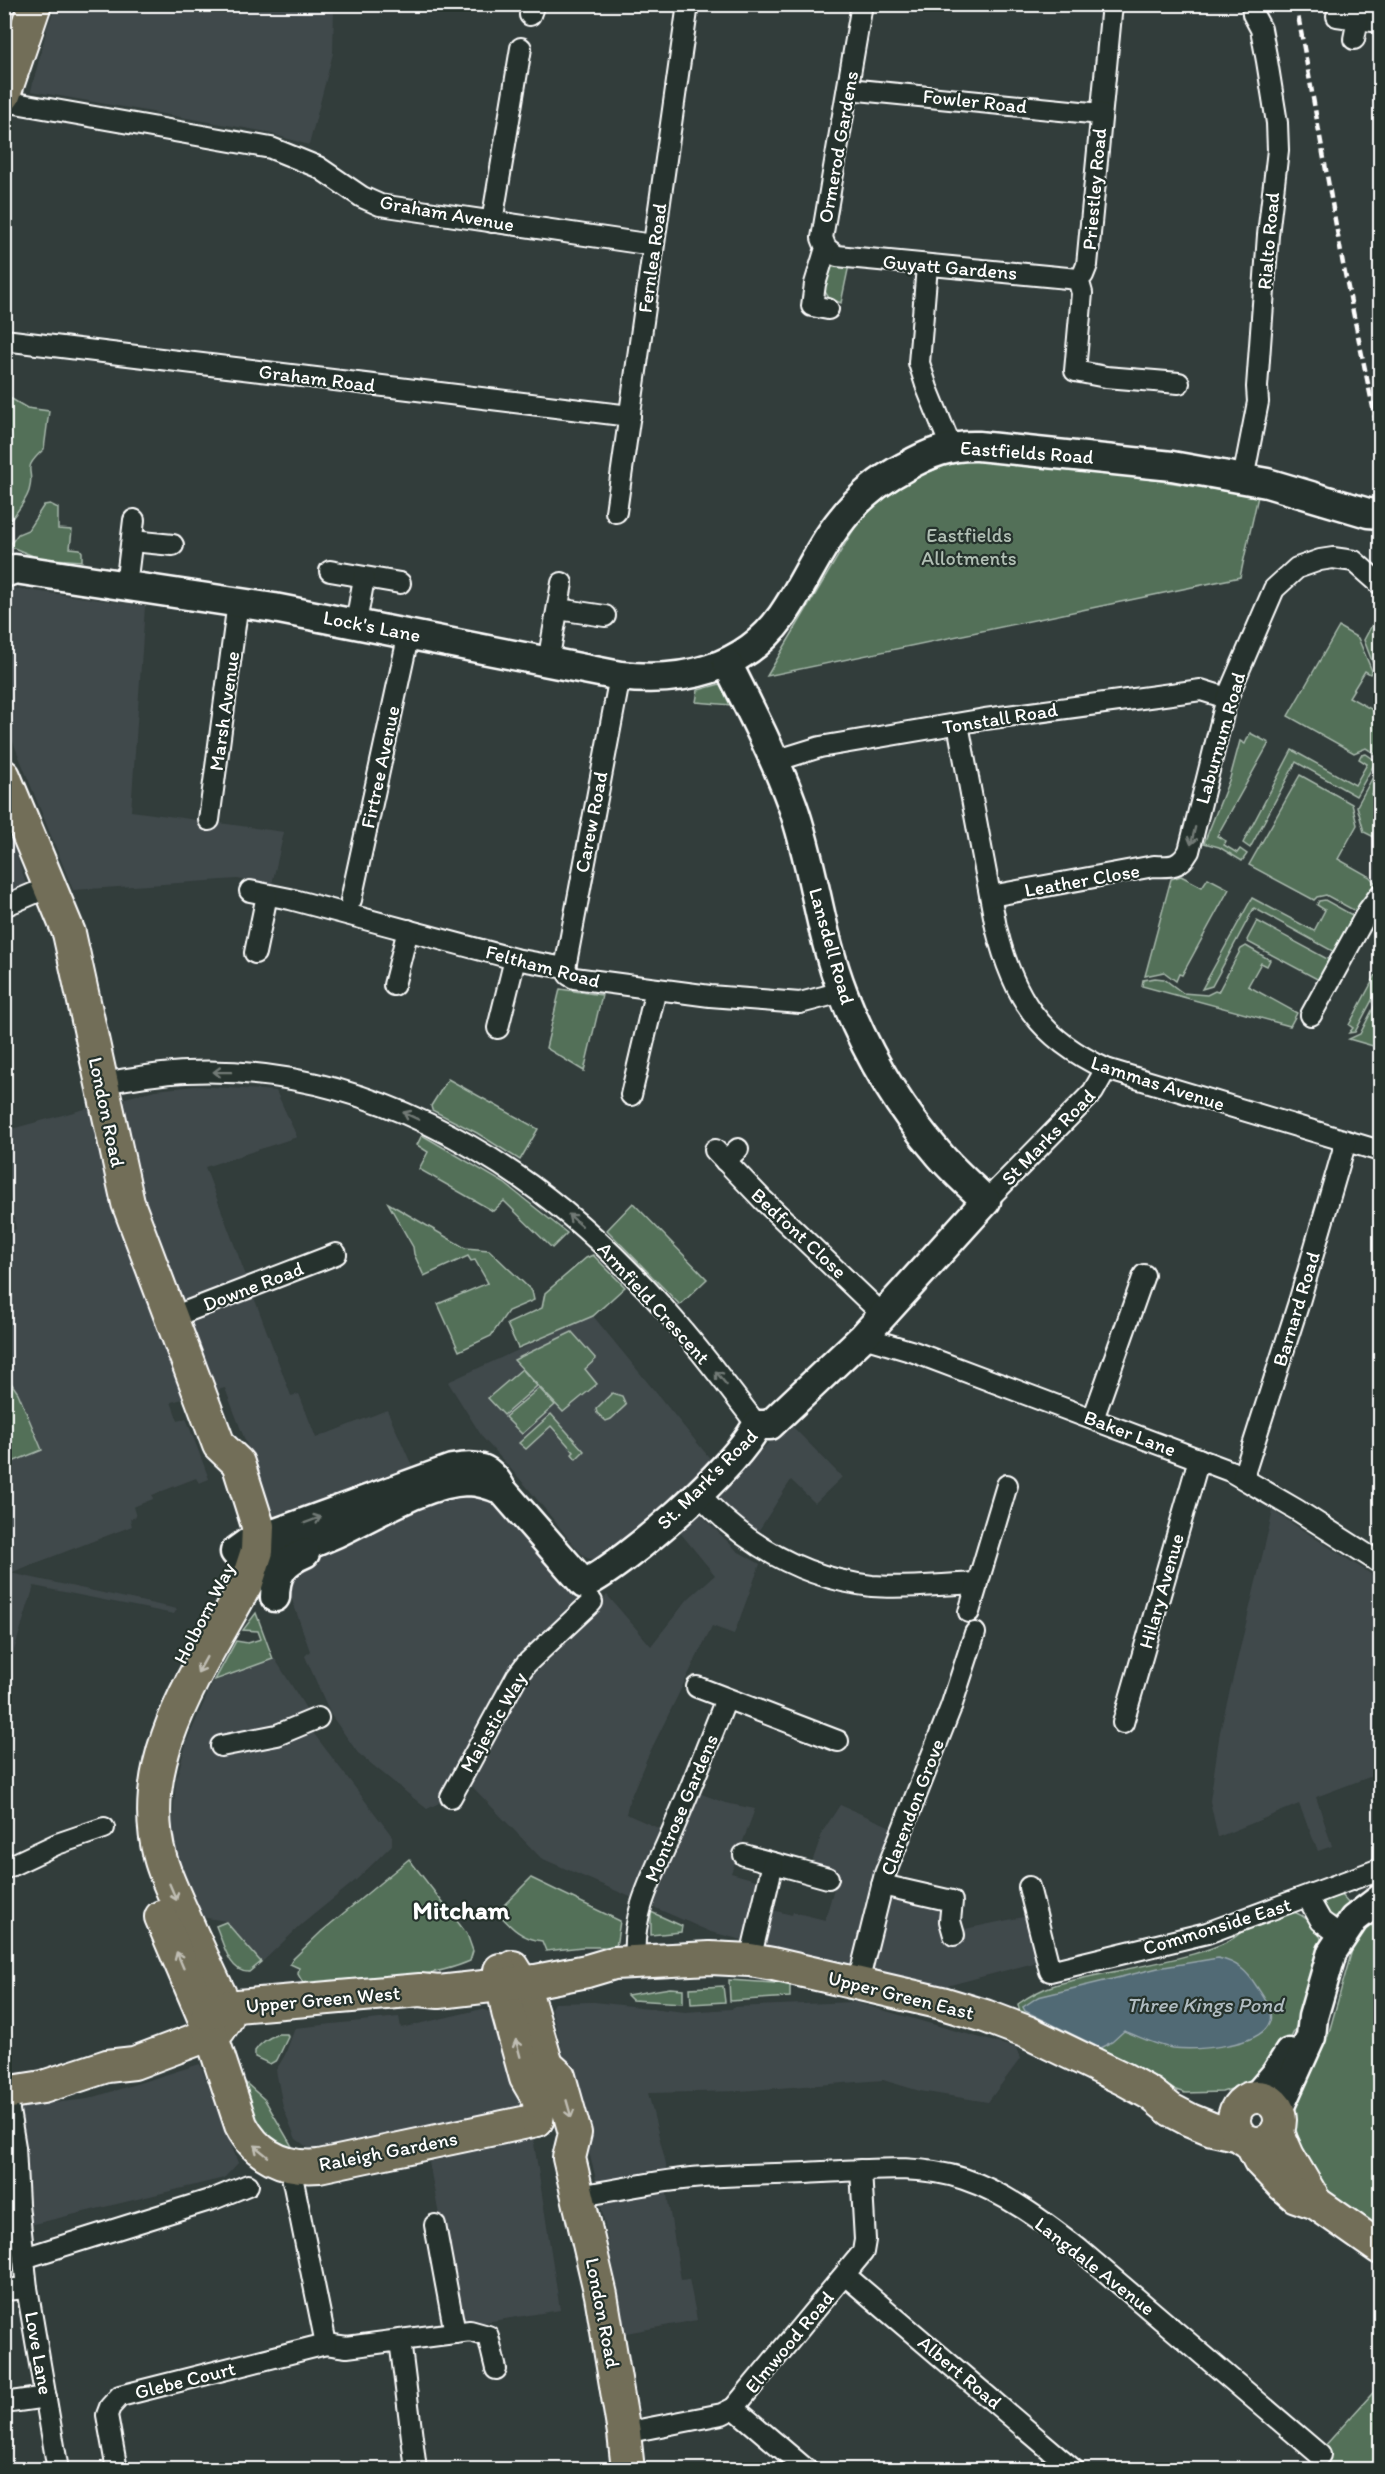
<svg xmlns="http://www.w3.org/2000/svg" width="1385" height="2474" viewBox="0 0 1385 2474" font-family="Itim,sans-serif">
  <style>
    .built { fill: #41494c }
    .green { fill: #527059; stroke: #a8b8ac; stroke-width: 1.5 }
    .water { fill: #516a75; stroke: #97a6ac; stroke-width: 1.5 }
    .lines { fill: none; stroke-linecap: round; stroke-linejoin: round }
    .street-casing { stroke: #fff; stroke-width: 24 }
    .secondary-casing { stroke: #fff; stroke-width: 33 }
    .primary-casing { stroke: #fff; stroke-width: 36 }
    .street { stroke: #26332d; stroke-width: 20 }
    .secondary { stroke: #26332d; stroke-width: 28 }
    .primary { stroke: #726e59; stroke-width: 32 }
    .rail { stroke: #fff; stroke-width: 4.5; stroke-dasharray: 9 4.5; stroke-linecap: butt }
    .oneway { stroke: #727a76 }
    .oneway2 { stroke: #c0beb4 }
    .labels { text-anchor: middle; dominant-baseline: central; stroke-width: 4.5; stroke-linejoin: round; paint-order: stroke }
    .street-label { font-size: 20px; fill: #fff; stroke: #26332d }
    .park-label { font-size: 20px; fill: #b1bfb4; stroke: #26332d }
    .water-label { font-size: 21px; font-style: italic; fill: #b1bcc1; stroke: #26332d }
    .district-label { font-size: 26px; font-weight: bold; fill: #fff; stroke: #26332d }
  </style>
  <rect width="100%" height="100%" fill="#323d3b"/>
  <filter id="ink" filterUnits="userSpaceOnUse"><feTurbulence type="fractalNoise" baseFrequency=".0167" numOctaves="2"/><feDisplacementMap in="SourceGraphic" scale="12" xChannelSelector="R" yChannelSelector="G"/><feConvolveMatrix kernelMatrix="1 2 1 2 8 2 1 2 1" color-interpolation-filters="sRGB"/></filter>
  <g filter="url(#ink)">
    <g class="built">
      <path d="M56,5H334L333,53L309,145L262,131L31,91L47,28Z"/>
      <path d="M5,587L145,606L131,811L284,832L272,884L237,879L73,890L5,722Z"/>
      <path d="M4,827L13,844L26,884L4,897Z"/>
      <path d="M196,1086L276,1091L297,1137L205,1167L291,1396L299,1394L316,1438L387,1410L412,1466L276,1521L225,1388L171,1402L178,1421L186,1418L209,1479L199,1483L196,1478L152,1495L153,1499L133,1507L136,1517L130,1519L132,1526L10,1573L177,1609L174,1614L34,1586L5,1679L4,1233L16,1229L5,1171L4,1131L155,1090Z"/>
      <path d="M593,1316L712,1461L603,1559L598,1560L587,1558L578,1550L527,1487L483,1438L448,1382Z"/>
      <path d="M789,1423L842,1477L815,1503L791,1480L757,1533L721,1502L719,1495L727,1484Z"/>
      <path d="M487,1491L578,1598L512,1673L439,1803L427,1809L358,1753L331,1715L305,1656L310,1651L283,1574L358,1540L415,1500Z"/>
      <path d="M1273,1511L1380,1580V1773L1316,1797L1332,1846L1318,1851L1299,1804L1218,1837L1210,1801L1220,1732Z"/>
      <path d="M698,1512L737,1551L760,1564L734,1634L712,1626L647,1758L629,1801L626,1814L681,1838L699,1793L725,1803L755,1809L731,1873L766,1883L760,1907L792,1915L793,1912L825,1920L838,1874L811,1865L823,1831L840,1805L891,1827L876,1865L861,1917L883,1923L890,1893L959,1910L965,1929L1028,1916L1037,1955L1034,1963L935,1989L711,1932L541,1858L465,1779L527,1670L590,1617L607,1595L651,1646L688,1599L715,1575L678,1530Z"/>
      <path d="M275,1659L305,1707L311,1730L392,1836V1845L356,1880L302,1924L262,1962L226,1921L201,1917L181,1877L172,1832L176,1780L187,1741L213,1682Z"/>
      <path d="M594,2002L685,2012L732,2009L733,2007L854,2002L1016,2048L1020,2059L988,2102L920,2091L883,2080L740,2091L648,2093L666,2164L667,2195L681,2280L689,2279L697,2320L626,2333L595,2175L551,2008L554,2003Z"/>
      <path d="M482,2009L494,2014L499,2021L521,2109L409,2132L310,2149L296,2139L283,2107L276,2070L285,2055L295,2028L399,2017L401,2028Z"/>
      <path d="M200,2064L238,2163L224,2178L30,2225L18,2107L88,2099Z"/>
      <path d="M533,2137L560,2310L460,2326L429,2162Z"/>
    </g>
    <g class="green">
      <path d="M837,264L849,265L841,303L829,298L824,290L828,267Z"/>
      <path d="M5,397L10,398L27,408L49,411L44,449C19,472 36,467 29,491C25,504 12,517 5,528Z"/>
      <path d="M964,460L1128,476L1258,496L1240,577L767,676L858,522C886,492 924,470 964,460Z"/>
      <path d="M50,504L58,508V529L72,530L70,548L80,549L82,552V561L38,558L9,546L18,534L28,530L44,505Z"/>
      <path d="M1380,610V672L1375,669L1364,640Z"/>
      <path d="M1339,627L1358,638L1372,671L1370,674L1365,671L1349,697L1380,714V757L1366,748L1354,753L1288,716Z"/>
      <path d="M720,684L731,705L696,702L698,690Z"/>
      <path d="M1250,733L1269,743L1217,836L1226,841L1224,845L1237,853L1240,849L1247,854L1242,861L1219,847L1204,843L1230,778L1240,741L1245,744Z"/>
      <path d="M1292,750L1355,785L1367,764L1359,759L1361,755L1366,754L1376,761L1356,796L1296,762L1250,848L1243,843Z"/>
      <path d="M1380,764V780L1372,794L1380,799V840L1364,832L1357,806Z"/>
      <path d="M1300,775L1352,804L1357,825L1338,859L1370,877L1377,885L1368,892L1357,912L1326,895L1317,897L1314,900L1249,865Z"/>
      <path d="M1181,876L1202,887L1208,878L1229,889L1182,975L1179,974L1176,981L1164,972L1145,976L1171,879Z"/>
      <path d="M1252,898L1314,931L1325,910L1317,905L1319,901L1325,900L1354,916L1336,953L1254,908L1212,986L1202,989Z"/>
      <path d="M1257,921L1331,961L1319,980L1248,942L1247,940Z"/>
      <path d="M1246,946L1270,960L1267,966L1261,963L1248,986L1297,1013L1290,1026L1142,986L1143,980L1155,978L1164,979L1183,993L1207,995L1215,991L1218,992L1241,949Z"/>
      <path d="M1380,967V985L1355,1032L1349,1033L1353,1028L1349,1025Z"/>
      <path d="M560,989L602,995L584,1071L546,1048Z"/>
      <path d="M1380,995V1048L1349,1039L1360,1034Z"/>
      <path d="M448,1079L538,1129L520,1160L477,1133L432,1110L431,1106Z"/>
      <path d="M422,1135L504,1183L567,1233L552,1248L504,1201L493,1211L419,1169L428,1152L417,1145Z"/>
      <path d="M388,1203L465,1248L489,1250L532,1291L534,1300L508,1311L491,1336L459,1351L438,1304L488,1283L475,1260L471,1261L468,1256L424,1276L414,1254L413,1247Z"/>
      <path d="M633,1203L707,1279L680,1305L607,1230Z"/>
      <path d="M593,1255L625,1287L593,1316L518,1348L507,1324L542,1308L545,1293L586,1258Z"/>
      <path d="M572,1332L596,1359L585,1369L597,1384L563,1412L514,1360Z"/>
      <path d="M522,1369L537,1386L504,1415L488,1398Z"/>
      <path d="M5,1374L18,1393L42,1450L5,1465Z"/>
      <path d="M539,1388L555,1405L522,1434L505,1417Z"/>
      <path d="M612,1393L622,1396L626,1405L611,1419L606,1421L597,1413L596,1409Z"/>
      <path d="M551,1414L584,1451L576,1459L572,1454L574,1452L551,1426L526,1449L519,1443Z"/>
      <path d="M256,1613L273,1659L215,1680L236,1641L248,1643L261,1639L258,1631L243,1630Z"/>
      <path d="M409,1859L467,1934L473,1951L470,1961C425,1981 358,1980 308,1985L303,1983L298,1974L299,1968L290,1964L293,1959L322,1931Z"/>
      <path d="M531,1878L620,1921L616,1947H582L546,1951L542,1941C521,1939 511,1927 497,1912Z"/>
      <path d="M1339,1893L1350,1905L1338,1916L1330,1917L1323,1906L1324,1901Z"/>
      <path d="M1291,1911C1305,1915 1320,1928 1322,1943L1301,2016L1284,2053L1263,2079L1222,2092L1185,2093L1173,2089L1141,2069L1020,2013L1018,2004C1029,1996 1042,1989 1055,1985C1092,1972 1226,1958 1243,1929Z"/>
      <path d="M651,1912L682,1926L681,1932L651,1935Z"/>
      <path d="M1380,1915V2228L1321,2186L1302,2159L1293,2114L1301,2082L1320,2037L1328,2036L1352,1950L1361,1932Z"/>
      <path d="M226,1922L261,1962L249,1972C229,1973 223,1942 216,1926Z"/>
      <path d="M729,1980L790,1984V1997L730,2001Z"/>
      <path d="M723,1986L725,2002L691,2004L690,1988Z"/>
      <path d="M670,1988L683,1989V2003L632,2000L627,1995Z"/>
      <path d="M278,2034H287L288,2037L277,2060L270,2064L255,2057V2051C261,2042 268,2038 278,2034Z"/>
      <path d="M237,2075L265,2100L297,2155L261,2136Z"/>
      <path d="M1380,2385V2469H1304Z"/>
    </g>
    <path class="water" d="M1218,1958C1237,1962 1247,1971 1257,1987C1263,1996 1273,2009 1270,2021C1262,2048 1194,2050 1172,2048C1155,2045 1140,2037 1124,2031L1112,2042L1100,2048L1025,2011L1023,2007L1038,1997L1158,1968Z"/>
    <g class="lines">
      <defs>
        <g id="street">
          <path d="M1112,4L1087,265L1083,275L1078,279L1082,293L1075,371L1106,377L1179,383"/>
          <path d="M530,15L534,4"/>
          <path d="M1337,16L1380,22"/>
          <path d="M1354,39L1358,19"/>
          <path d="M848,89L1101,114"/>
          <path d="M4,101L271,148L318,167L362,197L380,205L653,245"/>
          <path d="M492,222L521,48"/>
          <path d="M826,248L837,256L1078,279"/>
          <path d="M927,266L919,363L927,388L951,447"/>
          <path d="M828,309L812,306L815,284L826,248L822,238L862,4"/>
          <path d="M4,340L630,416"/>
          <path d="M1243,479L1258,402L1257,387L1268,235L1278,150L1277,123L1267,61L1261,29L1253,14L1252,4"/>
          <path d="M616,512L688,4"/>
          <path d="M132,541L173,545"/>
          <path d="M330,571L400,583"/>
          <path d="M126,586L134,520"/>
          <path d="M558,609L605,616"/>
          <path d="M356,623L364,578"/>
          <path d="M548,662L562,583"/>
          <path d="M958,724L996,927C1013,997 1039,1038 1106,1069L1380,1151"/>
          <path d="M775,761L820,747L985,719L1201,690L1227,698"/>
          <path d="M209,820L238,602"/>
          <path d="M250,891L290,899L515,959L565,968L569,975L574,978L710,996L800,1003L842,992"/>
          <path d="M991,896L1154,866C1171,867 1180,867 1189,851L1227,698L1274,589L1297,568L1320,560L1333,558L1354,561L1380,584"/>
          <path d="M351,900L409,633"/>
          <path d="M4,906L51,886"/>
          <path d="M255,953L267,895"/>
          <path d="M565,968L620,676"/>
          <path d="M394,985L408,930"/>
          <path d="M1311,1015L1368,911L1380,895"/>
          <path d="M498,1028L515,959"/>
          <path d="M101,1083C129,1079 158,1073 186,1072C357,1064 513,1152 629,1271C676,1318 717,1372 757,1425"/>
          <path d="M631,1095L656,989"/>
          <path d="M715,1150L763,1200L883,1315"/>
          <path d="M725,1161L738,1149"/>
          <path d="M986,1201L1093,1092L1106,1069"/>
          <path d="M170,1318L336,1254"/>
          <path d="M863,1337L914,1352L1230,1471L1297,1510L1380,1563"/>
          <path d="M1093,1419L1144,1275"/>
          <path d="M1243,1477L1299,1302L1346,1141"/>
          <path d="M698,1493C744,1544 802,1578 872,1586C907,1589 943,1584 978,1583"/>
          <path d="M969,1612L1007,1485"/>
          <path d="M697,1687L838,1741"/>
          <path d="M1123,1723L1199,1459"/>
          <path d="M221,1746L277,1735L318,1718"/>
          <path d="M451,1797L517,1676L526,1664L592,1602"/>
          <path d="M744,1855L828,1878"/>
          <path d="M4,1869L57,1844L104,1828"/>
          <path d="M882,1885L952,1901L950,1921L954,1935"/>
          <path d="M1029,1887L1050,1971L1207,1933L1380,1869"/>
          <path d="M1308,1898L1321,1921L1341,1936"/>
          <path d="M750,1960L773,1863"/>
          <path d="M635,1961C631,1910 655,1873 674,1827C692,1785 709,1742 726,1699"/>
          <path d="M858,1983L885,1874L951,1707L975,1633"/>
          <path d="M6,2092L15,2147L18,2204L27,2288L58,2470"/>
          <path d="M578,2196C613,2191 647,2183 682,2179C728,2174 777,2175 823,2172C870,2170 919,2164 964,2179C1006,2193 1046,2223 1080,2250L1320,2455"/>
          <path d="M435,2225L455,2333"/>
          <path d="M24,2258L216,2198L248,2185"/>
          <path d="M845,2275L1074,2470"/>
          <path d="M4,2290L27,2288"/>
          <path d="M400,2340L470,2331L488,2336L496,2369"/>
          <path d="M326,2344L347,2347L400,2340L416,2470"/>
          <path d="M4,2403L46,2397"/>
          <path d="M734,2408L807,2470"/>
          <path d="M624,2433L722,2414L734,2408L863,2252L865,2240L861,2170"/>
          <path d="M117,2470L107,2415L110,2407L120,2396L326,2344L290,2166"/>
        </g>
        <g id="secondary">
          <path d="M4,573L15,569L274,608L620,676C681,683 744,670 782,616C804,585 818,548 842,519C859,497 880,480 905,467C929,453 950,445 978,446L1172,466L1267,483L1368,513L1380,514"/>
          <path d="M502,1490C491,1485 480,1481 467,1481C426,1482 373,1516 336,1533C309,1545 282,1555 254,1564L244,1562L235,1552L246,1544L452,1469C478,1465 489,1466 502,1490L584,1584C628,1562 735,1468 757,1425H770L863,1337L986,1201C970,1185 952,1170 938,1153C898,1107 865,1050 843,993C819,932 814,865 792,804C774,755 750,709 727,663"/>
          <path d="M275,1597C275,1572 284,1562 305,1553"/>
          <path d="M1256,2097L1275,2075L1289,2053"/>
          <path d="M1278,2110L1311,2037L1313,2017L1332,1952L1354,1919L1380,1899"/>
        </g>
        <g id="primary">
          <path d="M4,95L35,4"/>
          <path d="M4,776L69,933L128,1203L219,1445L238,1463L258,1526L257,1551L247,1582C203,1665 133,1757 160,1857C165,1876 174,1894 182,1912C196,1944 211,1976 226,2007L227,2018L219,2030L211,2034L134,2063L107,2066L43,2087L4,2093"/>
          <path d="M161,1917L211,2034L241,2125C257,2156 284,2169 319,2166L537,2120"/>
          <path d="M513,1967L523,1983L547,2065L537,2120"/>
          <path d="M500,1970L508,2012L526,2078L540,2102"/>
          <path d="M208,2013L226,2007L420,1990L439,1992L536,1981L587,1971L614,1963L710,1958L750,1960L773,1964L942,2003L985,2016L1027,2032L1124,2079L1151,2094L1171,2110L1190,2120L1212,2129L1239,2135"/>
          <path d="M547,2065L559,2076L575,2133L569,2158L601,2295L624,2433L628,2470"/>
          <circle cx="1257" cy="2120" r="23"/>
          <path d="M1277,2131L1288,2156L1314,2200"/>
          <path d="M1250,2142L1260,2161L1282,2184L1296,2196L1316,2203L1380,2248"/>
        </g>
      </defs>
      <use href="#street" class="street-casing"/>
      <use href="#secondary" class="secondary-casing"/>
      <use href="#primary" class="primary-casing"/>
      <use href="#street" class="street"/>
      <use href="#secondary" class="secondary"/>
      <use href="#primary" class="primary"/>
      <path class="rail" d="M1296,4L1343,264L1380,441"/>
    </g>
    <defs><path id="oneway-shaft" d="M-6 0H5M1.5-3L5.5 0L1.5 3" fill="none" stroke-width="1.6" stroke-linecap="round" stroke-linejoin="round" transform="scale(1.5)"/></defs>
    <g class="oneway">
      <use href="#oneway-shaft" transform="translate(1193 836) rotate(104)"/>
      <use href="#oneway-shaft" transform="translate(222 1072) rotate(-179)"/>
      <use href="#oneway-shaft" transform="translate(411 1116) rotate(-155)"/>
      <use href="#oneway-shaft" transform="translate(575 1220) rotate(-140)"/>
      <use href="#oneway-shaft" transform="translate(721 1378) rotate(-129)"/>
      <use href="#oneway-shaft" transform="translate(313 1520) rotate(-20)"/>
    </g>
    <g class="oneway2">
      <use href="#oneway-shaft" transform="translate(202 1665) rotate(119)"/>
      <use href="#oneway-shaft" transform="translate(173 1892) rotate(67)"/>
      <use href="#oneway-shaft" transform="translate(180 1960) rotate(-113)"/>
      <use href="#oneway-shaft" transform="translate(518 2048) rotate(-105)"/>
      <use href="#oneway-shaft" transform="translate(569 2109) rotate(74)"/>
      <use href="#oneway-shaft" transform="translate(261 2151) rotate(-141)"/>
    </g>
  </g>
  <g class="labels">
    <g class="street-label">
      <text transform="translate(975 101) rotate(6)">Fowler Road</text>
      <text transform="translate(838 147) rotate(-80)">Ormerod Gardens</text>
      <text transform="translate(1094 189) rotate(-85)">Priestley Road</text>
      <text transform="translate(447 213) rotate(10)">Graham Avenue</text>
      <text transform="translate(1268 241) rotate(-85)">Rialto Road</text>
      <text transform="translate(652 258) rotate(-82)">Fernlea Road</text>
      <text transform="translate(950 267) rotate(5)">Guyatt Gardens</text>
      <text transform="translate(317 378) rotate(7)">Graham Road</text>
      <text transform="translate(1027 452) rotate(4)">Eastfields Road</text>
      <text transform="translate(372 626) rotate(11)">Lock's Lane</text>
      <text transform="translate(224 711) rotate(-82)">Marsh Avenue</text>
      <text transform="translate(1000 718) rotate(-9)">Tonstall Road</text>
      <text transform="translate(1220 738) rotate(-74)">Laburnum Road</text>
      <text transform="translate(380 767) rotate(-78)">Firtree Avenue</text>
      <text transform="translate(591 822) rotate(-79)">Carew Road</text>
      <text transform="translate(1082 880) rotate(-10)">Leather Close</text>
      <text transform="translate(832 946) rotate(74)">Lansdell Road</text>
      <text transform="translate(543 966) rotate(15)">Feltham Road</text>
      <text transform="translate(1158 1083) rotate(18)">Lammas Avenue</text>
      <text transform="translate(107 1112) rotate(78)">London Road</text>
      <text transform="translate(1048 1137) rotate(-46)">St Marks Road</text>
      <text transform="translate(799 1233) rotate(43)">Bedfont Close</text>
      <text transform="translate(253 1286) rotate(-21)">Downe Road</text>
      <text transform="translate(654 1303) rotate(48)">Armfield Crescent</text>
      <text transform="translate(1296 1309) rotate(-73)">Barnard Road</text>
      <text transform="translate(1130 1433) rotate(21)">Baker Lane</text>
      <text transform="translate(707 1479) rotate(-45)">St. Mark's Road</text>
      <text transform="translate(1161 1591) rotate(-74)">Hilary Avenue</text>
      <text transform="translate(204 1613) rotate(-63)">Holborn Way</text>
      <text transform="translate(493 1722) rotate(-60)">Majestic Way</text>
      <text transform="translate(912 1807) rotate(-69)">Clarendon Grove</text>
      <text transform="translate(681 1808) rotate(-67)">Montrose Gardens</text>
      <text transform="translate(1217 1926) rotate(-17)">Commonside East</text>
      <text transform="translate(901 1995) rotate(14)">Upper Green East</text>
      <text transform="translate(323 1999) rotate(-5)">Upper Green West</text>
      <text transform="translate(388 2151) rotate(-11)">Raleigh Gardens</text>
      <text transform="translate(1095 2266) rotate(38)">Langdale Avenue</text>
      <text transform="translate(603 2313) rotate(79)">London Road</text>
      <text transform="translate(789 2342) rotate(-50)">Elmwood Road</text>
      <text transform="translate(39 2353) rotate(80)">Love Lane</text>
      <text transform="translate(960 2372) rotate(40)">Albert Road</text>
      <text transform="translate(185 2380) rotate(-14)">Glebe Court</text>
    </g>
    <g class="park-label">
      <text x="969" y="535">Eastfields<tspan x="969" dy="23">Allotments</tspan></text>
    </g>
    <g class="water-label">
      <text x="1205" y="2004">Three Kings Pond</text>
    </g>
    <g class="district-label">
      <text x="461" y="1910">Mitcham</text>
    </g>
  </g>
  <rect width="1385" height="2474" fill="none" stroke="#26332d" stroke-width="24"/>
  <rect x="12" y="12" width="1361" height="2450" fill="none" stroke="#fff" stroke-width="2" filter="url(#ink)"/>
</svg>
